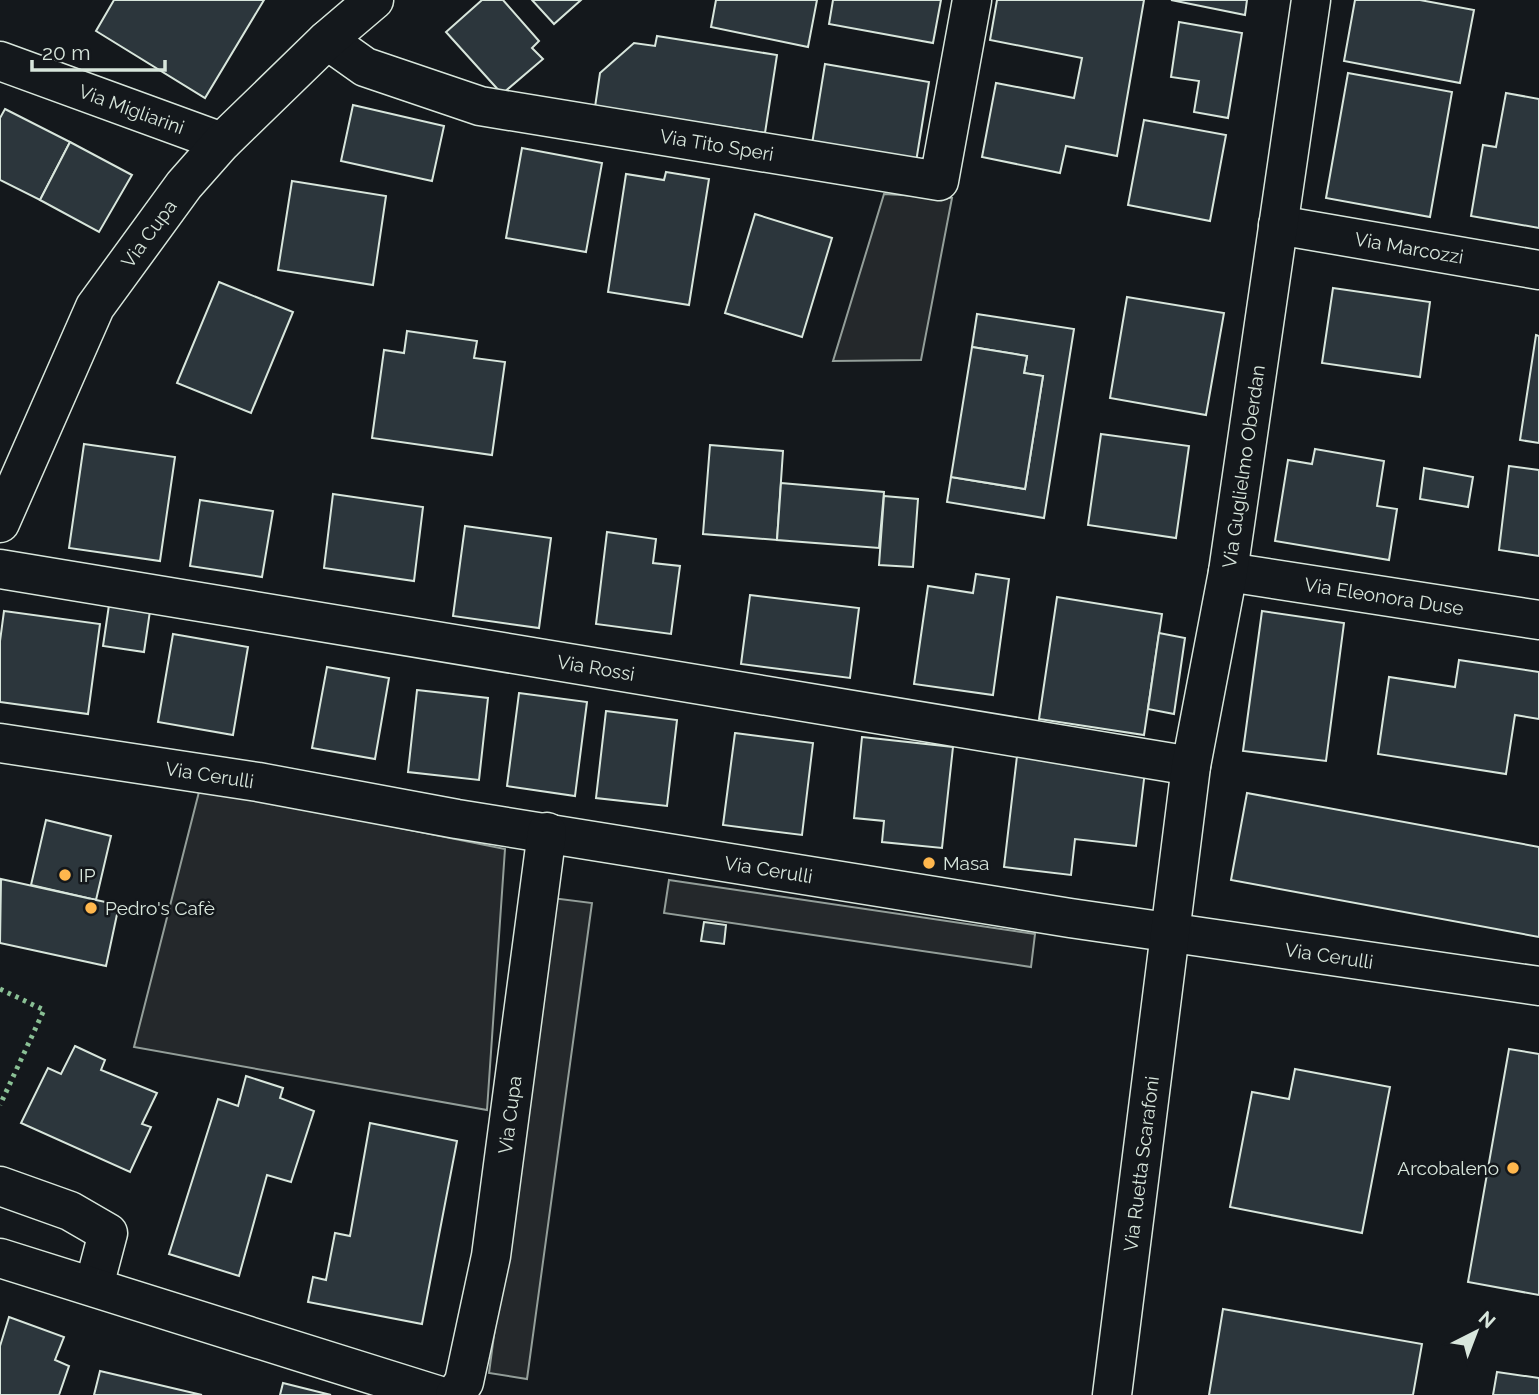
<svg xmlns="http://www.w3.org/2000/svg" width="1539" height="1395" viewBox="0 0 1539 1395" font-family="Raleway,sans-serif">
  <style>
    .parking { fill: #24282b; stroke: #939e99; stroke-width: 2 }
    .building { fill: #2c363c; stroke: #d8e6dc; stroke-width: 2 }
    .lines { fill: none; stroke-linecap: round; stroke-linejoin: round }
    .street-casing { stroke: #d8e6dc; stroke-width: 41 }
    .secondary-casing { stroke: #d8e6dc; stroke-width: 41 }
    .street { stroke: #14181c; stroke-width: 38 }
    .secondary { stroke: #14181c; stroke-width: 38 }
    .hedge { stroke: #8ac095; stroke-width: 5; stroke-dasharray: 3.5 5; stroke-linecap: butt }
    .poi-dot { fill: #ffb74d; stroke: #14181c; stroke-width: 2.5 }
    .labels { text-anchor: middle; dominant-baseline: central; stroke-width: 5; stroke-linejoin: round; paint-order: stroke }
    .street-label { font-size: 19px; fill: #d8e6dc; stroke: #14181c }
    .poi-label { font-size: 19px; fill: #d8e6dc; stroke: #14181c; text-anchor: start }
  </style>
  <rect width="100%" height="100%" fill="#14181c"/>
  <g class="parking">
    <path d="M884,194L952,198L921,360L833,361Z"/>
    <path d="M200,788L505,849L487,1110L134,1047Z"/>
    <path d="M669,880L1035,934L1031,967L664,913Z"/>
    <path d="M552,898L592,903L527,1379L489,1373Z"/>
  </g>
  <g class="building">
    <path d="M114,0H264L205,98L96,31Z"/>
    <path d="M482,0H503L539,41L532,48L543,59L502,94L446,32Z"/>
    <path d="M532,0H581L554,24Z"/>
    <path d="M716,0H817L808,47L711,27Z"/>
    <path d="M833,0H941L933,43L829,24Z"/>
    <path d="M997,0H1144L1117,156L1066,146L1060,173L982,157L996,83L1074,98L1082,58L990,40Z"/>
    <path d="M1171,0H1247L1245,15Z"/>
    <path d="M1355,0H1420L1474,10L1460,83L1344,61Z"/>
    <path d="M1179,22L1242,33L1228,118L1194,112L1199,81L1171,77Z"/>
    <path d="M657,36L777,55L765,133L595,107L600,73L634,43L655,46Z"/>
    <path d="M825,64L929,82L916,162L812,144Z"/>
    <path d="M1348,73L1452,92L1430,217L1326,198Z"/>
    <path d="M1506,93L1539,99V228L1471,216L1483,145L1496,147Z"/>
    <path d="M353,105L444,126L432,181L341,161Z"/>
    <path d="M5,109L70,142L40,200L0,180V118Z"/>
    <path d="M1144,120L1226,135L1210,221L1128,205Z"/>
    <path d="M70,142L132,175L99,232L40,200Z"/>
    <path d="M522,148L602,163L586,252L506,238Z"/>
    <path d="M666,172L709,179L689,305L608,292L626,174L664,180Z"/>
    <path d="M292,181L386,196L373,285L278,270Z"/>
    <path d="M755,214L832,238L802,337L725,313Z"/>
    <path d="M219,282L293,312L251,413L177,383Z"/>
    <path d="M1333,288L1430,302L1420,377L1322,363Z"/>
    <path d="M1127,297L1224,313L1206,415L1110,398Z"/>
    <path d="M977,314L1074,329L1044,518L947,502L951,477L1025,489L1043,376L1024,373L1027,356L972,347Z"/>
    <path d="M407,331L477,341L474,358L505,362L492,455L372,438L384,350L404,353Z"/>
    <path d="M1536,335L1539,336V443L1520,440Z"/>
    <path d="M972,347L1027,356L1024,373L1043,376L1025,489L951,477Z"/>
    <path d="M1101,434L1189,446L1176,538L1088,525Z"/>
    <path d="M84,444L175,457L160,561L69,548Z"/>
    <path d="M710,445L783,451L777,540L703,534Z"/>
    <path d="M1315,449L1384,461L1377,506L1397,509L1389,560L1275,541L1288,460L1312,464Z"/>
    <path d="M1509,466L1539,470V556L1499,550Z"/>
    <path d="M1424,468L1473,477L1468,507L1420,499Z"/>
    <path d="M781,483L884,492L879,548L777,540Z"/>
    <path d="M333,494L423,507L414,581L324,568Z"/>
    <path d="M884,496L918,499L913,567L879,565Z"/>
    <path d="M200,500L273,511L262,577L190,566Z"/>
    <path d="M465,526L551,538L539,628L453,616Z"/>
    <path d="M607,532L656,539L653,563L680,566L671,634L596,624Z"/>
    <path d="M976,574L1009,579L993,695L914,684L928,586L973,593Z"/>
    <path d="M750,595L859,608L850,678L741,664Z"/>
    <path d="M1057,597L1162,614L1144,735L1039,719Z"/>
    <path d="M109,605L150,611L144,652L103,646Z"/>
    <path d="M4,611L100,624L88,714L0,702V641Z"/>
    <path d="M1262,611L1344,623L1326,761L1243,751Z"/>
    <path d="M1159,633L1185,638L1174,714L1148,709Z"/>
    <path d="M173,634L248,647L233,735L158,722Z"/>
    <path d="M1459,660L1539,672V719L1515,715L1506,774L1378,754L1389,677L1455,687Z"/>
    <path d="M327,667L389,678L375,759L312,748Z"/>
    <path d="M417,690L488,698L479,780L408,772Z"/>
    <path d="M519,693L587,702L575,796L507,786Z"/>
    <path d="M606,711L677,720L667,806L596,798Z"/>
    <path d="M735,733L813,743L802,835L723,825Z"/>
    <path d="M862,737L953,747L942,848L882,842L884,821L854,818Z"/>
    <path d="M1017,756L1145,771L1136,846L1075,839L1071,875L1004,867Z"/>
    <path d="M1247,793L1539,847V937L1231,880Z"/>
    <path d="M46,820L111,836L96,900L31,885Z"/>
    <path d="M1,879L119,905L106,966L0,943Z"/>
    <path d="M704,922L726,925L724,944L701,941Z"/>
    <path d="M75,1046L105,1060L101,1070L157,1093L142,1124L151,1127L130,1172L21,1123L48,1068L61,1074Z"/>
    <path d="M1509,1049L1539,1054V1295L1468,1282Z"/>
    <path d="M1295,1069L1390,1087L1362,1233L1230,1207L1252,1092L1289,1099Z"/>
    <path d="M246,1076L283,1088L280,1098L314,1111L291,1182L267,1175L239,1276L169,1254L218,1099L238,1106Z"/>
    <path d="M370,1123L457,1141L422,1324L308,1302L313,1277L326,1280L335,1233L350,1236Z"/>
    <path d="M1223,1309L1422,1344L1413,1395H1209Z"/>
    <path d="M9,1317L64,1337L55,1360L69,1366L59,1395H0V1346Z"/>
    <path d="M100,1371L202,1395H94Z"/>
    <path d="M1497,1372L1539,1378V1395H1493Z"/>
    <path d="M283,1383L331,1395H280Z"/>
  </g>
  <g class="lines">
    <defs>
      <g id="street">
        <path id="s1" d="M327,40L365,67L480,106L939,181L972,0"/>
        <path id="s2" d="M0,61L222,142"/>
        <path id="s3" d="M1278,225L1539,270"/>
        <path id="s4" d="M0,569L1191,766"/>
        <path id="s5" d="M1228,572L1539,620"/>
        <path id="s6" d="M0,743L258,782L457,819L1070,918L1539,986"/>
        <path d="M0,1186L70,1211L108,1233L94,1286"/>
        <path d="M0,1258L437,1395"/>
        <path id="s7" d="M455,1395L464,1382L491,1256L547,832"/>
        <path id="s8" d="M1112,1395L1191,766L1228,572L1311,0"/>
      </g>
      <g id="secondary">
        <path id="s9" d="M0,523L95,307L184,185L222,142L327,40L374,0"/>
      </g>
    </defs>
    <use href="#street" class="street-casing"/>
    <use href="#secondary" class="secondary-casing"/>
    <use href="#street" class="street"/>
    <use href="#secondary" class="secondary"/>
    <path class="hedge" d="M0,989L44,1010L0,1105"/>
  </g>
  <g class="poi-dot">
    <circle cx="929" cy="863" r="7"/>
    <circle cx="65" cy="875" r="7"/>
    <circle cx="91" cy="908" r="7"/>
    <circle cx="1513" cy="1168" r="7"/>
  </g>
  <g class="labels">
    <g class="street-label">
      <text stroke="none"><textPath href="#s2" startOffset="140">Via Migliarini</textPath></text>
      <text stroke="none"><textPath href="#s1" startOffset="408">Via Tito Speri</textPath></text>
      <text stroke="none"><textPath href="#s9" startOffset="327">Via Cupa</textPath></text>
      <text stroke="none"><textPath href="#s3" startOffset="133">Via Marcozzi</textPath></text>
      <text stroke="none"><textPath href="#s8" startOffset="938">Via Guglielmo Oberdan</textPath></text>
      <text stroke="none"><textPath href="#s5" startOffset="158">Via Eleonora Duse</textPath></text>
      <text stroke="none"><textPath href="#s4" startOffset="604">Via Rossi</textPath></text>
      <text stroke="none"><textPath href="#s6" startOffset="212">Via Cerulli</textPath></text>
      <text stroke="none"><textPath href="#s6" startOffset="779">Via Cerulli</textPath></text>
      <text stroke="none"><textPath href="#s6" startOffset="1346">Via Cerulli</textPath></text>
      <text stroke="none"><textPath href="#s7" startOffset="287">Via Cupa</textPath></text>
      <text stroke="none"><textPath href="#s8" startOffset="233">Via Ruetta Scarafoni</textPath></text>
    </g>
    <g class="poi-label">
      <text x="943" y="863">Masa</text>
      <text x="79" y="875">IP</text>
      <text x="105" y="908">Pedro's Cafè</text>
      <text x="1499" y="1168" text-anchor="end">Arcobaleno</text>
    </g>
  </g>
  <g transform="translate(1476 1332) rotate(42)" stroke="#14181c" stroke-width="5" paint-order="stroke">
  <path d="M0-5L12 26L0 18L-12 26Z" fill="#d8e6dc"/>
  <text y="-10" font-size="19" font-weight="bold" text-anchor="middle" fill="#d8e6dc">N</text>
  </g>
  <path d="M32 60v10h133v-10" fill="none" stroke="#d8e6dc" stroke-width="3.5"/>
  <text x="42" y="60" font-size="21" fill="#d8e6dc" stroke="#14181c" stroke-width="5" paint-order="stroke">20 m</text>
</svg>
